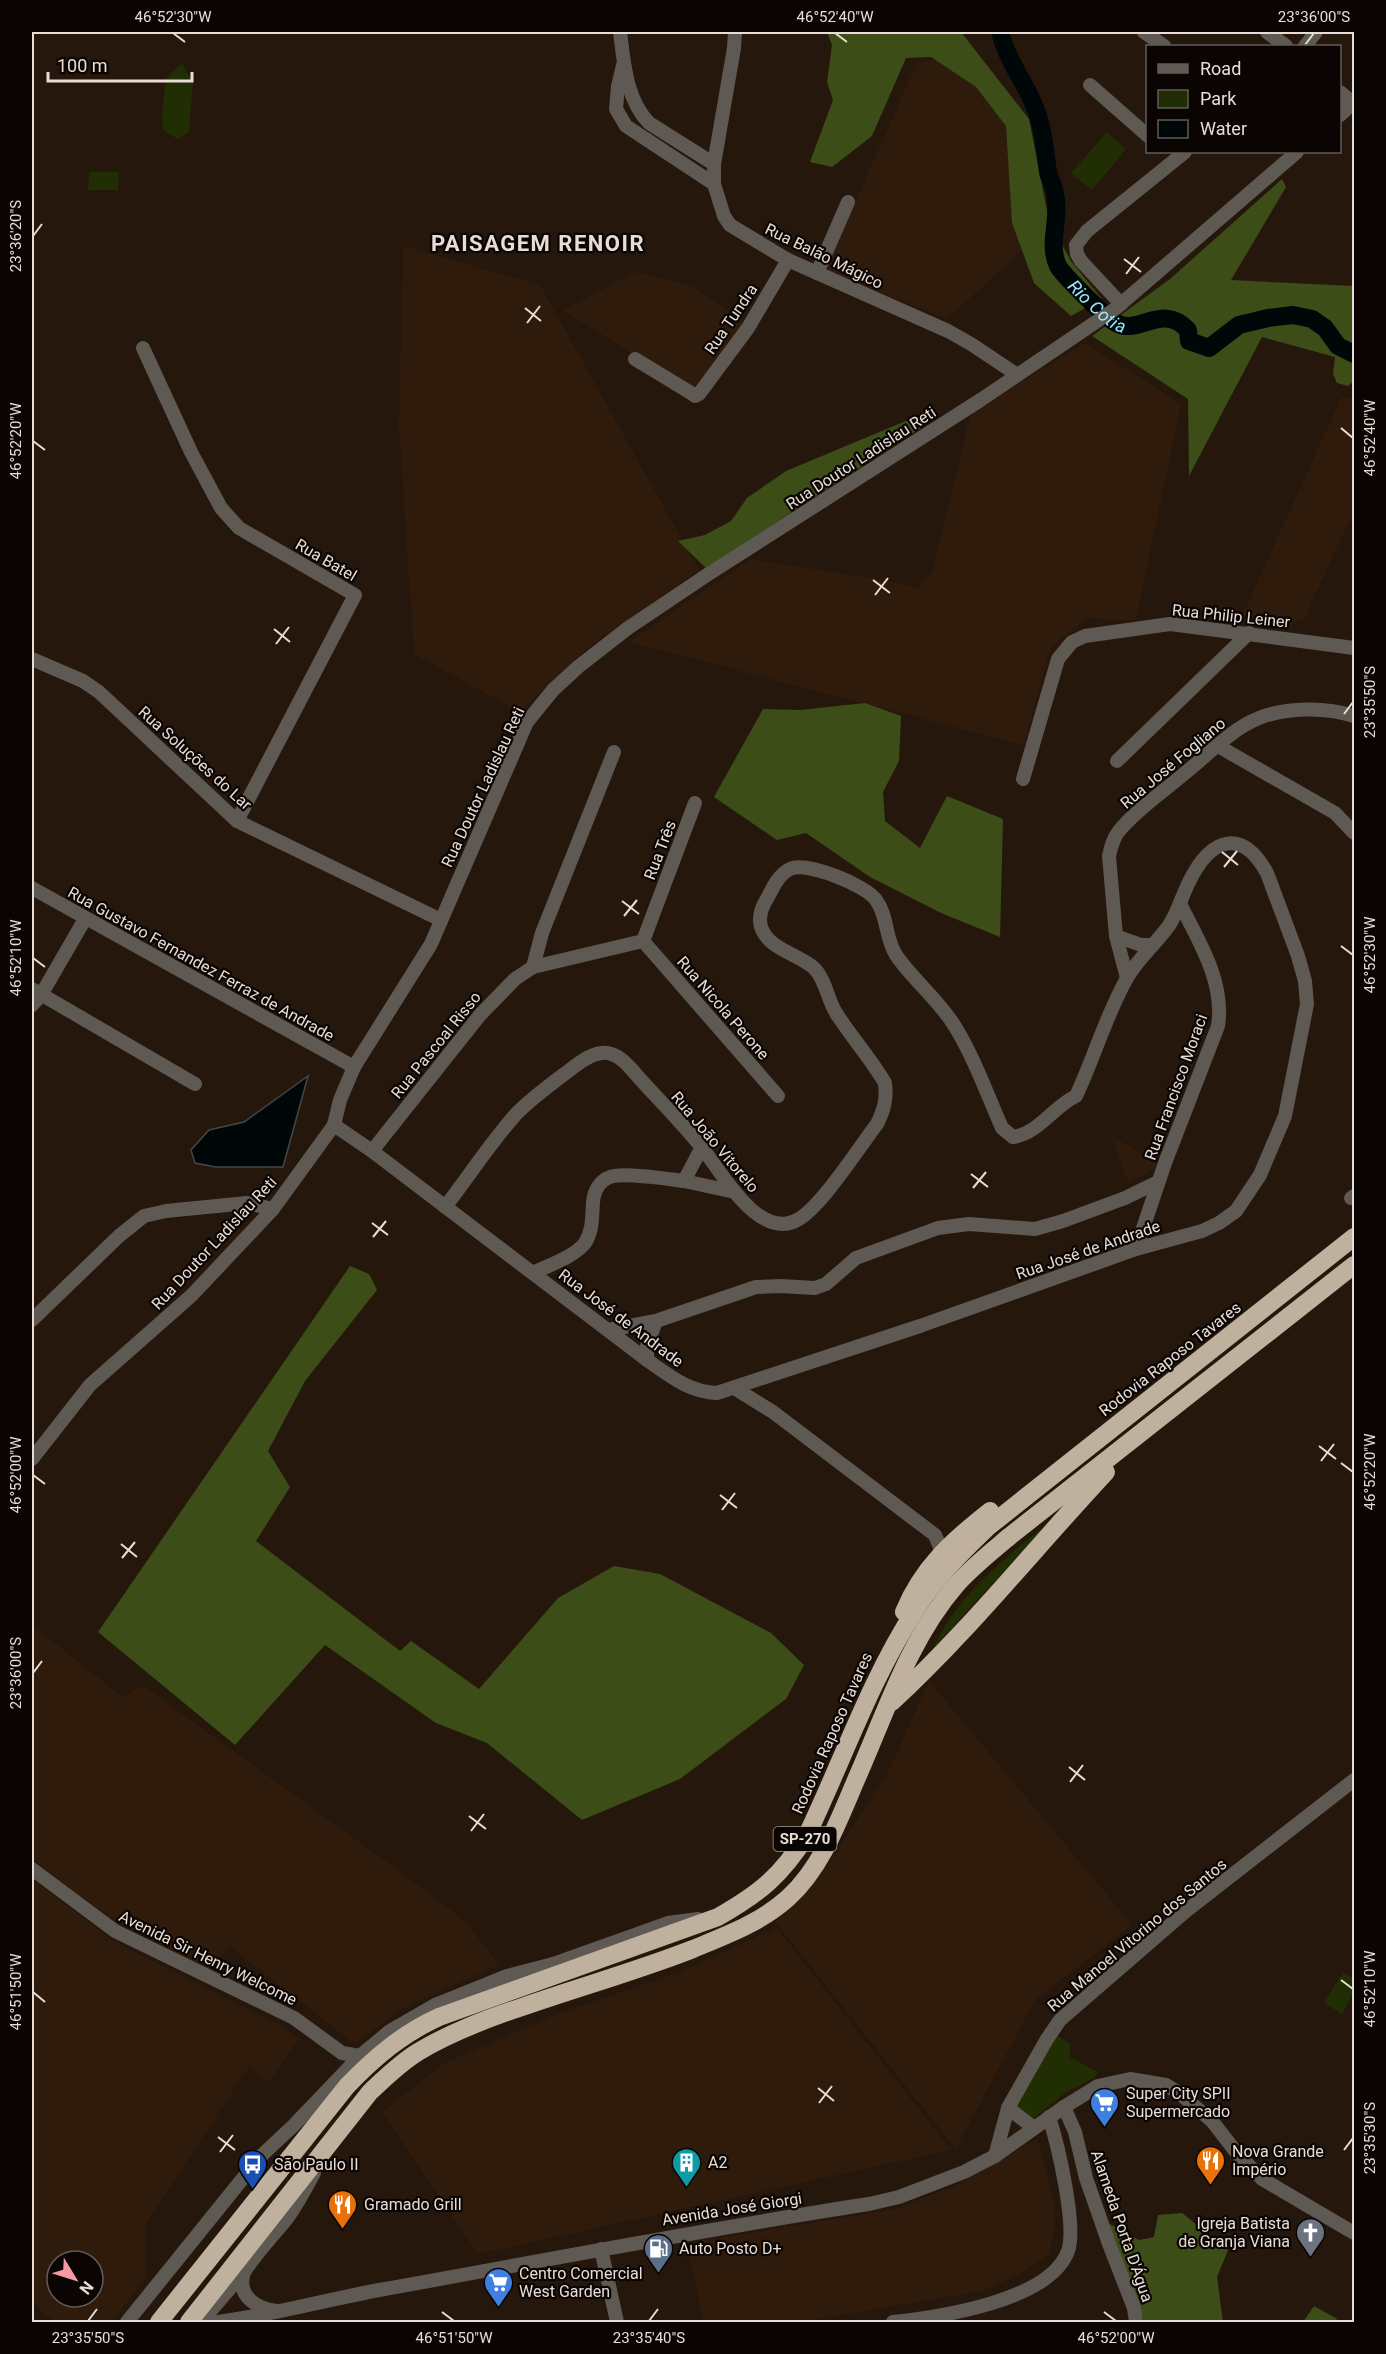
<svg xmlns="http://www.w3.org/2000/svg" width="1386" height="2354" viewBox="0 0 1386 2354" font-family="Roboto,sans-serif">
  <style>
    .built { fill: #2f1b0c; fill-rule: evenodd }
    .green { fill: #212d03 }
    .forest { fill: #3c4d17 }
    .water { fill: #000709; stroke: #454746; stroke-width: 1.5 }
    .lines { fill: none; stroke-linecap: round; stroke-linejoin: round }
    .river { stroke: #000709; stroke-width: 18 }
    .minor { stroke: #5e5952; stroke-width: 14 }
    .highway { stroke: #bfb19e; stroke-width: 18 }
    .ticks { fill: none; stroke: #e7ddd6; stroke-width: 2 }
    .labels { text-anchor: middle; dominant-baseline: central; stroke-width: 4.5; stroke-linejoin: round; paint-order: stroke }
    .shield { fill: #0a0502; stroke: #a59c96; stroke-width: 1.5 }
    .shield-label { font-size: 15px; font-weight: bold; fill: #e7ddd6 }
    .street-label { font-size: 16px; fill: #e7ddd6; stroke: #0a0502 }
    .poi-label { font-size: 16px; fill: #e7ddd6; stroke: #0a0502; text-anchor: start }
    .water-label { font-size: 18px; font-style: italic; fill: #9ce9f9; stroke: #0a0502 }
    .district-label { font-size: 22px; font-weight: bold; letter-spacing: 1.5px; fill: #e7ddd6; stroke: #0a0502 }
    .neatline { fill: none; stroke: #e7ddd6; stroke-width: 2 }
    .ticks-label { font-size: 15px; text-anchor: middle; fill: #e7ddd6 }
  </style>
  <rect width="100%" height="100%" fill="#26170c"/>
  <g class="built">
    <path d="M954,56L1011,118L1037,237L947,319L825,270L917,63Z"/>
    <path d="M403,246L540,285L699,570L586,649L520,712L414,654L399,426Z"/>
    <path d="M636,272L692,286L744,322L701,386L692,391L563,310Z"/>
    <path d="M1085,343L1181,404L1136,620L1112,621L1089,617L1051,647L1024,745L629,642L750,559L889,581L918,588L932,572L971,412Z"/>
    <path d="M1341,398H1354V511L1304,619L1279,628L1248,626L1243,614Z"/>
    <path d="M1110,1135L1160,1165L1129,1183Z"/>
    <path d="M32,1625L122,1697L144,1686L414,1882L467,1923L499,1965L403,2008L355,2044L229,1946L208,1970L117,1921L76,1893L32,1858Z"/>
    <path d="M929,1681L1132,1925L1035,2000L956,2149L775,1922L830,1862L890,1768Z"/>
    <path d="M32,1879L113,1941L276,2023L299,2039L268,2083L250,2065L146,2223L145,2279L112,2322H55L32,2302ZM57,2261H93V2297H57Z"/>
    <path d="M777,1928L951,2150L478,2254L382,2112L443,2064L557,2014L677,1973Z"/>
    <path d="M1037,2139L1054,2201L1055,2228L1049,2253L1022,2273L982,2291L799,2322H703L687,2243L895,2209L955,2186Z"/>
  </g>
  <g class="green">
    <path d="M182,63L193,82L189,132L178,139L163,130L162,114L166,79Z"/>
    <path d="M1107,132L1126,149L1092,190L1071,173Z"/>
    <path d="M89,172H119L118,190H88Z"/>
    <path d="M1068,1507L992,1584L933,1649C960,1588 1018,1548 1068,1507Z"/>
    <path d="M1343,1972L1354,1979V1992L1342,2014L1324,2003Z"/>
    <path d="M1057,2035L1070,2044V2057L1098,2072L1095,2077L1065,2093L1031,2120L1015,2105Z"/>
  </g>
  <g class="forest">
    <path d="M827,32H961L1029,119L1049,221L1071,261L1102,299L1071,316L1034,283L1012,223L1006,126L976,87L931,57L906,58L872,136L832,167L810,162L833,100L827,82L832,45Z"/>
    <path d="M1282,179L1286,187L1231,280L1354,286V381L1348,386L1337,383L1333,374L1335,357L1262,337L1189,476L1188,399L1092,336L1170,279Z"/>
    <path d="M925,413L930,422L706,568L678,541L705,535L731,521L747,498L786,471Z"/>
    <path d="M865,703L901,716L899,761L883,792L885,821L920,848L947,796L1003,819L1000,937L941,913L870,877L806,833L777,840L714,797L763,709L800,710Z"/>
    <path d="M350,1266L369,1274L377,1290L305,1381L268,1451L290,1487L256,1541L400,1651L411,1641L479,1689L558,1598L614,1566L660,1574L771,1633L804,1665L786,1699L680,1779L582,1820L487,1743L436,1723L325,1645L235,1745L98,1632Z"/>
    <path d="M1182,2213L1228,2250L1217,2277L1223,2322H1144L1108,2223L1139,2240L1154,2237L1158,2215Z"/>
    <path d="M1314,2306L1337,2319L1335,2322H1303Z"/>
  </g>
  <path class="water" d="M308,1076L283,1167H216L195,1163L191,1150L209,1130L244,1122Z"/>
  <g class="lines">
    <path class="river" id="s1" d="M1000,32C1007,60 1023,79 1034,105C1043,126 1045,150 1048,172C1050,180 1054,186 1055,194C1061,218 1047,243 1058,266C1064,276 1105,317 1116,323C1139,336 1162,302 1188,330L1189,341L1209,348L1239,325L1268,318L1293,315L1312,319L1325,328L1338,346L1354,354"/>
    <g class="minor">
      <path d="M620,32C624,63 626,99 649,123L714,164"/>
      <path d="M735,32L734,48L714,164V184L724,216L730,225L788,260L948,331L971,344L1016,374"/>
      <path d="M1144,32L1164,46"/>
      <path d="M1267,32L1286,46"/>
      <path d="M1305,46L1316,32"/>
      <path d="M623,65L618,86L616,109L626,126L714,184"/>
      <path d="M1090,85L1148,136"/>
      <path d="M1340,92L1353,103"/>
      <path d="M1340,115L1354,102"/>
      <path d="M817,273L848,202"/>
      <path d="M1121,304L1081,261L1077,254L1076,245L1087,231L1185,152"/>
      <path d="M143,348L191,452L221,508L239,528L355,595L237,821"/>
      <path d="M635,359L691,393L695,396L699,394L748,328L788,260"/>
      <path d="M32,659L83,681L99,692L237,821L441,920"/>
      <path d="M1218,746L1335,813L1354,833"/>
      <path d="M1117,761L1249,633"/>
      <path d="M1023,779L1058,659L1072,642L1085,636L1170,624L1354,648"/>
      <path d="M32,888L354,1067"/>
      <path d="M1116,936L1109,856C1111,847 1113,838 1119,831C1137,809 1163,792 1185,773C1208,755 1231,729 1259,718C1287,707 1326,707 1354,716"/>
      <path d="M643,941L778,1096"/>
      <path d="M643,941L695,803"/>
      <path d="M533,967L643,941"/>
      <path d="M1127,978L1116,936L1141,945H1151"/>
      <path d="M32,989L195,1084"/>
      <path d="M32,1005L41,995L85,919"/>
      <path d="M334,1125L372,1151L647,1360C670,1376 689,1392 717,1393L920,1326L1136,1249L1202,1231L1219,1223L1236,1211L1260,1175L1285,1116L1307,1004L1305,981L1298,956L1267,873C1241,826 1210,839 1189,882C1182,896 1178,911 1170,924C1157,943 1138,958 1127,978C1106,1015 1094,1058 1076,1096C1054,1106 1038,1134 1013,1137L1002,1128C987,1094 974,1057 954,1025C938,999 913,980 896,955C885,938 888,916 876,900C866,885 806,861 790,869C779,874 773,887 768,897C762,906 758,916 761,927C769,950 797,953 814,968C827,981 827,1001 838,1016C853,1039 871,1059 885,1083C887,1099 884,1110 877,1124C858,1149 823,1204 799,1219C759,1243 722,1172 702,1148C683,1124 661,1102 641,1080C631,1069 618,1050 601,1053C587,1055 574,1067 563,1075C547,1087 531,1099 517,1113C491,1142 469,1176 445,1207"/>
      <path d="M702,1147L684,1181L735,1192"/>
      <path d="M372,1151L480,1015L515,979L533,967L542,933L614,752"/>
      <path d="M1351,1198L1354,1196"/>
      <path d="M1136,1249L1165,1163L1218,1026C1225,983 1199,941 1180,904"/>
      <path d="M533,1273C549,1265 574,1257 585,1243C593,1231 592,1216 593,1202C594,1192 599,1181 610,1177C624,1172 668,1179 684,1181"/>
      <path d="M32,1320L119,1236L144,1216L166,1211L247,1203L273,1209"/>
      <path d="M656,1321L756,1287L781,1286L815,1288L826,1284L856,1258L938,1228L969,1224L1035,1229L1063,1221L1125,1198L1158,1182"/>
      <path d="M608,1330L656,1321L647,1346V1360"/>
      <path d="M736,1389L773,1412L935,1535L942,1552"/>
      <path d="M32,1459L90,1385L192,1295L273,1209L334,1125L340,1100L354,1067L431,944L527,722L553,690L578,667L628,628L707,575L982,399L1115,309L1297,152"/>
      <path d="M32,1869L115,1931L294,2018L342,2053L360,2056"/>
      <path d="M1064,2107L1075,2132L1086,2178L1109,2244L1134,2308L1136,2322"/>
      <path d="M1008,2108L1034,2128"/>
      <path d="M995,2156L1008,2108L1047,2039L1060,2020L1186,1911L1354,1780"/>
      <path d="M601,2249L617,2322"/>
      <path d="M277,2311C259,2309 238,2298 243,2276C245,2265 279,2229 288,2217C298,2203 306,2188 314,2173"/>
      <path d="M127,2322L261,2156L293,2126L360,2056L390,2031L435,2005L507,1976L553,1964L668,1923L698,1919"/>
      <path d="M201,2322L244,2272"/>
      <path d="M218,2322C272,2315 325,2300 379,2290C542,2261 705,2229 869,2204L899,2197L964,2172L995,2156L1064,2107L1098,2086L1130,2079L1166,2085L1179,2093L1212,2121L1236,2152L1262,2179L1354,2233"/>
      <path d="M893,2322C939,2317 1050,2301 1068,2251C1077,2226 1058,2145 1049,2117"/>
    </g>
    <g class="highway">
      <path d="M904,1612C922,1568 953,1540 990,1511"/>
      <path d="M892,1702C969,1631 1034,1549 1106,1472"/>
      <path d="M159,2322L347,2086C375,2057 402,2034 439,2017L718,1917C760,1893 781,1876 807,1835C843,1760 870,1680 916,1609C935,1578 962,1552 988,1527L1354,1237"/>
      <path d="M189,2322L370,2092C385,2078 400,2063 418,2052C451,2032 486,2019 522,2007C579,1987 637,1971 693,1949C727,1935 760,1923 788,1898C824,1865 840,1816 859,1773C887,1709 910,1638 956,1585C972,1567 991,1552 1010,1536L1354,1265"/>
    </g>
  </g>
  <path class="ticks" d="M173,33L185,42M835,33L847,42M1305,45L1314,33M33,236L42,224M1124,259L1141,272M1126,274L1139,257M525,308L541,321M527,323L540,306M1341,428L1353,438M33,441L45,450M873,580L890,593M875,595L888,578M274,629L290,642M276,644L289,627M1344,714L1353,702M1222,852L1238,865M1224,867L1237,851M622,901L639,914M624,916L637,900M1341,946L1353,955M33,958L45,967M971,1174L988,1187M973,1188L986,1172M372,1223L388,1235M373,1237L386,1221M1319,1446L1336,1459M1321,1461L1334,1444M1341,1463L1353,1472M33,1475L45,1484M720,1495L737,1508M722,1510L735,1493M121,1544L137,1557M122,1558L135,1542M33,1673L42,1661M1069,1767L1085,1780M1070,1782L1083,1765M469,1816L486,1829M471,1831L484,1814M1341,1980L1353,1989M33,1992L45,2002M818,2088L834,2101M819,2103L832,2086M218,2137L235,2150M1344,2150L1353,2138M220,2152L233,2135M442,2312L454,2321M1104,2312L1116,2321M88,2321L97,2309M649,2321L658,2309"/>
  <defs>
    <symbol id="supermarket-pin" viewBox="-11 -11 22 30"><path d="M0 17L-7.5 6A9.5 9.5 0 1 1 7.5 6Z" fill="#3f7fe0" stroke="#0a0502"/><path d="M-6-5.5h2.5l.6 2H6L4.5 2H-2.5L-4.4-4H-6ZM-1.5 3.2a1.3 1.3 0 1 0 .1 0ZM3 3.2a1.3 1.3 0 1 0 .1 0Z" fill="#fff"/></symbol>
    <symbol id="restaurant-pin" viewBox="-11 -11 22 30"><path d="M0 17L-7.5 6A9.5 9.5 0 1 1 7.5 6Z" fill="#e8710a" stroke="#0a0502"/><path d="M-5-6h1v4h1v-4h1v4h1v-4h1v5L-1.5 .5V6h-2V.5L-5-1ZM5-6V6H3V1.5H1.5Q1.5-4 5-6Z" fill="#fff"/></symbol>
    <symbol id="building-pin" viewBox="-11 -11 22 30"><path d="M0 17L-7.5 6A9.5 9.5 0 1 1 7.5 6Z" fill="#0f9aa8" stroke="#0a0502"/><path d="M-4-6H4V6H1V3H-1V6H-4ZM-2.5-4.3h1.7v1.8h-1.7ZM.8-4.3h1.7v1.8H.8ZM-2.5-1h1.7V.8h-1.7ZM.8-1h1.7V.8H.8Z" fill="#fff"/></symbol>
    <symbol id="bus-pin" viewBox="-11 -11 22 30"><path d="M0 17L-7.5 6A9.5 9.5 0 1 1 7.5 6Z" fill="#1a4fb4" stroke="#0a0502"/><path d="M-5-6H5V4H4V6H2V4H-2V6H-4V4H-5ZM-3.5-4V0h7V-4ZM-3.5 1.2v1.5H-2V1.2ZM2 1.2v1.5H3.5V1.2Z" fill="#fff"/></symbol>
    <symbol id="church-pin" viewBox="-11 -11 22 30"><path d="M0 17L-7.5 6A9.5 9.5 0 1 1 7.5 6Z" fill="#6b7280" stroke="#0a0502"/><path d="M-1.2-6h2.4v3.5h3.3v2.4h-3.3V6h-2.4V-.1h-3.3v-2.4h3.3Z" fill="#fff"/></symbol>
    <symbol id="fuel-pin" viewBox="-11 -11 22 30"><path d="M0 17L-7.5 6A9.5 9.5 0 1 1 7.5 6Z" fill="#5c6f8a" stroke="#0a0502"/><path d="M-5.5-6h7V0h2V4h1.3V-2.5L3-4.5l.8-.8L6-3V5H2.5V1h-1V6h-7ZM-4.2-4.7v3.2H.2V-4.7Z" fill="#fff"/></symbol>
  </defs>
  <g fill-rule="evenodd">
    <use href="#supermarket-pin" x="1088" y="2086" width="33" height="45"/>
    <use href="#restaurant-pin" x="1194" y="2144" width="33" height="45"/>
    <use href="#building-pin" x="670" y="2146" width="33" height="45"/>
    <use href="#bus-pin" x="236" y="2148" width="33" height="45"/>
    <use href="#restaurant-pin" x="326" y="2188" width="33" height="45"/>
    <use href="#church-pin" x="1294" y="2216" width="33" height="45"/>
    <use href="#fuel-pin" x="642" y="2232" width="33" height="45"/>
    <use href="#supermarket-pin" x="482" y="2266" width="33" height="45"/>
  </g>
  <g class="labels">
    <rect class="shield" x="773.5" y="1827" width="63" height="24" rx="4.5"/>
    <g class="shield-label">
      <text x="805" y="1839">SP-270</text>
    </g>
    <g class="street-label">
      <text transform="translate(824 256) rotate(26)">Rua Balão Mágico</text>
      <text transform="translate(731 319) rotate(-56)">Rua Tundra</text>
      <text transform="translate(861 458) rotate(-33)">Rua Doutor Ladislau Reti</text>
      <text transform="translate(326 560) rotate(30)">Rua Batel</text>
      <text transform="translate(1231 616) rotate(6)">Rua Philip Leiner</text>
      <text transform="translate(195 758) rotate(42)">Rua Soluções do Lar</text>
      <text transform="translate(1173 763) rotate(-40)">Rua José Fogliano</text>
      <text transform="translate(483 787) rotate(-65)">Rua Doutor Ladislau Reti</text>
      <text transform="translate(660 850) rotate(-69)">Rua Três</text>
      <text transform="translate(201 964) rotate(29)">Rua Gustavo Fernandez Ferraz de Andrade</text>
      <text transform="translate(723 1008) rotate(49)">Rua Nicola Perone</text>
      <text transform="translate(436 1045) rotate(-51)">Rua Pascoal Risso</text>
      <text transform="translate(1176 1087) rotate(-70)">Rua Francisco Moraci</text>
      <text transform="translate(715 1142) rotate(50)">Rua João Vitorelo</text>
      <text transform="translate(214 1243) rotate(-47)">Rua Doutor Ladislau Reti</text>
      <text transform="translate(1088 1250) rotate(-19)">Rua José de Andrade</text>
      <text transform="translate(621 1318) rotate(37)">Rua José de Andrade</text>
      <text transform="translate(1170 1359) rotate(-38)">Rodovia Raposo Tavares</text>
      <text transform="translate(832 1733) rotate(-66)">Rodovia Raposo Tavares</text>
      <text transform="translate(1137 1935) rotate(-40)">Rua Manoel Vitorino dos Santos</text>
      <text transform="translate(208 1958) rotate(26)">Avenida Sir Henry Welcome</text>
      <text transform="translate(732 2209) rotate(-9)">Avenida José Giorgi</text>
      <text transform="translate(1122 2226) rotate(71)">Alameda Porta D'Água</text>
    </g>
    <g class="poi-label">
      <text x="1126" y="2093">Super City SPII<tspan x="1126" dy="18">Supermercado</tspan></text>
      <text x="1232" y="2151">Nova Grande<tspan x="1232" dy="18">Império</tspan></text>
      <text x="708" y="2162">A2</text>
      <text x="274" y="2164">São Paulo II</text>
      <text x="364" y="2204">Gramado Grill</text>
      <text x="1290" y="2223" text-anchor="end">Igreja Batista<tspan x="1290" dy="18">de Granja Viana</tspan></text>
      <text x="679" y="2248">Auto Posto D+</text>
      <text x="519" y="2273">Centro Comercial<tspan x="519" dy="18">West Garden</tspan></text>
    </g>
    <g class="water-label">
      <text stroke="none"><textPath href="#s1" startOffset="302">Rio Cotia</textPath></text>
    </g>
    <g class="district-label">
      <text x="538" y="243">PAISAGEM RENOIR</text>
    </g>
  </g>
  <rect width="1386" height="2354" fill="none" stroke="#0a0502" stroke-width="66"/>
  <rect x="1146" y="45" width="195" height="108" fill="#0a0502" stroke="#625b57" stroke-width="1.5"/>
  <rect x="1158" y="64" width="30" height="9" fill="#5e5952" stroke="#625b57" stroke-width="1.5"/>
  <text x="1200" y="75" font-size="18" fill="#e7ddd6">Road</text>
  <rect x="1158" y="90" width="30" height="18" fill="#212d03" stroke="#625b57" stroke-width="1.5"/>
  <text x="1200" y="105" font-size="18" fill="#e7ddd6">Park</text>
  <rect x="1158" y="120" width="30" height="18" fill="#000709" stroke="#625b57" stroke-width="1.5"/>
  <text x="1200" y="135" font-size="18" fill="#e7ddd6">Water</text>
  <g transform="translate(75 2279) rotate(128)"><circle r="28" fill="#0a0502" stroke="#625b57" stroke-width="1.5"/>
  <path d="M0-4.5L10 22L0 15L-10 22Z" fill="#f49aa4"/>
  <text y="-9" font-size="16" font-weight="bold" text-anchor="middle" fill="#e7ddd6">N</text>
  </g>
  <path d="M48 72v9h144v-9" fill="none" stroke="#e7ddd6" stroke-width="3"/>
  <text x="57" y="72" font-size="18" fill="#e7ddd6" stroke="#0a0502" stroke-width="4.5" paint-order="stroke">100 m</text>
  <rect x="33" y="33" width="1320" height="2288" class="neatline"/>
  <g class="ticks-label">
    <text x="173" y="22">46°52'30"W</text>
    <text x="835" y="22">46°52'40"W</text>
    <text x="1314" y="22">23°36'00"S</text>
    <text transform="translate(16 236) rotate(-90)" y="5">23°36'20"S</text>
    <text transform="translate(1370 438) rotate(-90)" y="5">46°52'40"W</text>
    <text transform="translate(16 441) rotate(-90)" y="5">46°52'20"W</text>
    <text transform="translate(1370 702) rotate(-90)" y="5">23°35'50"S</text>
    <text transform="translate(1370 955) rotate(-90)" y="5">46°52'30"W</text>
    <text transform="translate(16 958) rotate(-90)" y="5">46°52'10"W</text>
    <text transform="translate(1370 1472) rotate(-90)" y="5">46°52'20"W</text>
    <text transform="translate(16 1475) rotate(-90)" y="5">46°52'00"W</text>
    <text transform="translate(16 1673) rotate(-90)" y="5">23°36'00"S</text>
    <text transform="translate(1370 1989) rotate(-90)" y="5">46°52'10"W</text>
    <text transform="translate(16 1992) rotate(-90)" y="5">46°51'50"W</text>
    <text transform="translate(1370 2138) rotate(-90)" y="5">23°35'30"S</text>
    <text x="88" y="2343">23°35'50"S</text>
    <text x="454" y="2343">46°51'50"W</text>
    <text x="649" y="2343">23°35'40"S</text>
    <text x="1116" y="2343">46°52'00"W</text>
  </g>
</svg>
